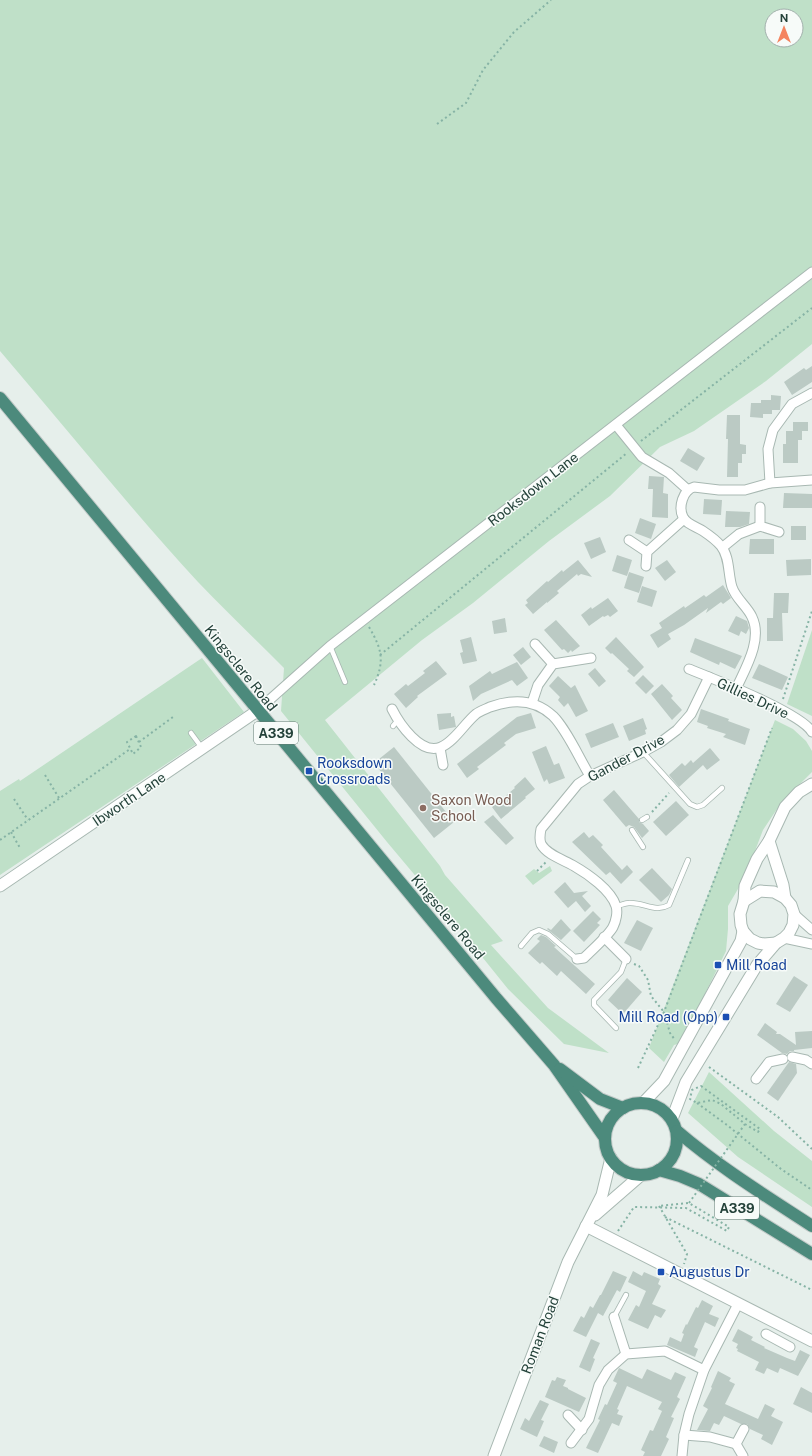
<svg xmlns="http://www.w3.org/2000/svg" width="812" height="1456" viewBox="0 0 812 1456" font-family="'Public Sans',sans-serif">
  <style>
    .green { fill: #bfe0c8; fill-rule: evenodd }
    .building { fill: #bbcac4 }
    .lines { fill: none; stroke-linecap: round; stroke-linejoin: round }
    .service-casing { stroke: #a8b8b2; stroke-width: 6 }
    .minor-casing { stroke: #a8b8b2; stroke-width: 11 }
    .tertiary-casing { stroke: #a8b8b2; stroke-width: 13 }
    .trunk-casing { stroke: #c2cac8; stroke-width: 14 }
    .path { stroke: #86b3a5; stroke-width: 2; stroke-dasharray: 2 3; stroke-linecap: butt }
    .service { stroke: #fff; stroke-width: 4.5 }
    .minor { stroke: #fff; stroke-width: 9 }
    .tertiary { stroke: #fff; stroke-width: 11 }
    .trunk { stroke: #4c8a7c; stroke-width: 12 }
    .path-bridge { stroke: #86b3a5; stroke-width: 2; stroke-dasharray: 2 3; stroke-linecap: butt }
    .transit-dot { fill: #1a4fb4; stroke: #f7fbf9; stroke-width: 1.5 }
    .education-dot { fill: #8d6e63; stroke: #f7fbf9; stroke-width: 1.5 }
    .labels { text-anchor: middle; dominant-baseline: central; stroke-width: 3; stroke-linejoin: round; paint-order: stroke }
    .shield { fill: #f7fbf9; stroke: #637a73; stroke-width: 1 }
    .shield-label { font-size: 13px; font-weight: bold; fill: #24423a }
    .street-label { font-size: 14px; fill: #24423a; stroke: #f7fbf9 }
    .transit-label { font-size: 14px; fill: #164399; stroke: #f7fbf9; text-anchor: start }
    .education-label { font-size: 14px; fill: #785e54; stroke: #f7fbf9; text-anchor: start }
  </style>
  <rect width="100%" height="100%" fill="#e6efeb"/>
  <g class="green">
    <path d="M0,0H812V344L766,381L694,431L660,447L610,496L549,541L473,603L422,640L325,720L440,866L445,875L503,941L491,945L548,1008L609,1053L564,1044L508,989L450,917L387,842L281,711L284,668C255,639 226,611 198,582C129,507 66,428 0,351ZM772,16H796V40H772Z"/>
    <path d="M812,630V716L787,704Z"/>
    <path d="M202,658L244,712L0,875V791L19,779L20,781Z"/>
    <path d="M775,720L793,729L806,741L812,751V772L781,803L763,830L745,877L728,906V929L726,951L681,1043L674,1045L664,1062L649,1048Z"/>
    <path d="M550,866L552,871L533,885L525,876L534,869L539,873Z"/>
    <path d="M709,1072L774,1131L812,1161V1207L738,1157L688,1113Z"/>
  </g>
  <g class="building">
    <path d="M812,366V382L792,395L784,382L804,368L806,370Z"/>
    <path d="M771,395L781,396L780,410H772V414H763V418L750,417L751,403H761V400H771Z"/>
    <path d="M727,415H740V444L746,445V454H742V463H738V477H727L728,439H726Z"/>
    <path d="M793,422H808V431H802V440H798V463H783V444H786V431H793Z"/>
    <path d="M688,448L705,458L697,471L680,461Z"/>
    <path d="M649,476L664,477L663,493L668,494V518L652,517L653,489H648Z"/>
    <path d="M784,493L812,494V508H783Z"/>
    <path d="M704,499L722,500L721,515L703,514Z"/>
    <path d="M726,511L750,512L749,524L740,527H725Z"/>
    <path d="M640,518L656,524L651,539L635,533Z"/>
    <rect x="791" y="526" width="15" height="14"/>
    <path d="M600,537L606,552L591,559L584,543Z"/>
    <path d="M750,539H774V554H749Z"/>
    <path d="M617,555L632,560L627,576L612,571Z"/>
    <path d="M811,559V575L787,576L786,560Z"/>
    <path d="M578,560L592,577L581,574L578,576L577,574L557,591L559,593L547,603V602L533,614L525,605L528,603L526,600L547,581L548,582L562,570L563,572Z"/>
    <path d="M667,560L676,572L665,581L655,568Z"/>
    <path d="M629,572L644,577L639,593L624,588Z"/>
    <path d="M723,585L731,598L723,604L721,602L706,613L708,608L684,625L668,634L671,639L658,648L650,635L662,628L659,623L684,606L685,608L704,595L706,597Z"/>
    <path d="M642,586L657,591L652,607L637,602Z"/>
    <path d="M774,593H789L788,613H782L783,641H767V618H773Z"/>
    <path d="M608,598L618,611L610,617L608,615L604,617L603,616L589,626L581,615L591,607L592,609Z"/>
    <path d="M736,616L747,621L749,628L746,634L741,631L739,636L728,631Z"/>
    <path d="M505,618L507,632L494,634L492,621Z"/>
    <path d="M556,620L580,646L572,652L571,650L568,653L564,649L562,650L544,630Z"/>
    <path d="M471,637L477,661L463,664L460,653L463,652L460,640Z"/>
    <path d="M616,637L644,667L634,677L627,671L629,669L612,653L611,654L605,648Z"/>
    <path d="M695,638L742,656L735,669L720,662L719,665L690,652Z"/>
    <path d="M523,647L531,657L521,665L513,655Z"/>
    <path d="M436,661L447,674L417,696L418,697L406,708L394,694L406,684L408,686L425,673L423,671Z"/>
    <path d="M517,662L528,678L517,686L512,680L481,694L473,701L469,686L490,671L492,674Z"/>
    <path d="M759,664L788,677L782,690L752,678Z"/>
    <path d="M595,668L606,681L599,687L588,674Z"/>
    <path d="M643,675L654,686L646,694L635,683Z"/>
    <path d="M558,676L571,688L575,685L588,711L576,717L568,703L564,707L558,700L560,697L549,686Z"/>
    <path d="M662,684L673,696L671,698L682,710L672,720L651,694Z"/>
    <path d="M701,709L729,719L728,721L750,729L745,745L723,737L726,734L707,728L708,726L697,722Z"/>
    <path d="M451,713V717L454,716L456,727L439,730L437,714Z"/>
    <path d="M531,713L536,728L516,734L504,743L506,745L477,767L479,769L467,778L457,764L517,717Z"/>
    <path d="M643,718L647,729L645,730L646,734L629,741L623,726Z"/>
    <path d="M613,723L619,737L591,748L585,734Z"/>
    <path d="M546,746L554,765L559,763L565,778L549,784L547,779L544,782L532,752Z"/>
    <path d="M394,747L454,822L434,838L374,763Z"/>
    <path d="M710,748L720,760L707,770L703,765L679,787L669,775L682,763L685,766L691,760L693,763Z"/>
    <path d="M525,777L535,789L525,797L526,798L501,819L492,807L515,788L514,787Z"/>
    <path d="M614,790L639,819V822L643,824L649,831L642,838L634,827L629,825L626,827L603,800Z"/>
    <path d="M676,801L689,815L666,836L653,822Z"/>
    <path d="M493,815L514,838L506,845L484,822Z"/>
    <path d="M584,832L589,838L593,835L603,845L601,847L622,870L627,865L633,872L621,884L610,872L606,875L572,842Z"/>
    <path d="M652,868L672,889L669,895L661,902L639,880Z"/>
    <path d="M565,882L574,893L588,891L582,896L591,906L585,912L576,901L568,908L554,892Z"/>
    <path d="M593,911L601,919L597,923L600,925L584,942L573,931Z"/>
    <path d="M561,919L571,930L561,940L547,929L548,928L551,930Z"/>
    <path d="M637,920L653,928L641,951L624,943Z"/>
    <path d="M541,935L546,937L556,946L554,947L595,984L586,994L561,971L557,976L542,962L540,964L528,953L540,941L537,939Z"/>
    <path d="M794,976L808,985L790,1012L776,1004Z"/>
    <path d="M627,978L642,992L623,1014L608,1000Z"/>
    <path d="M765,1023L777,1032L776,1034H780L796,1045L795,1032L812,1031V1048L794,1050V1051H790L787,1054L782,1053L757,1035Z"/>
    <path d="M789,1062L796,1064L797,1073L778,1101L767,1093Z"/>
    <path d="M613,1271L627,1277L620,1292L617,1290L603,1316L598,1313L586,1337L573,1331L581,1316L584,1318L590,1306L593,1308L600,1295H601Z"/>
    <path d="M633,1271L642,1276L644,1272L660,1279L658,1284L661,1286L652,1304L666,1310L661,1318L655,1315L648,1329L628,1320L636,1305L639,1307L646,1291L628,1282Z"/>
    <path d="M702,1300L713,1306L709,1314L719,1318L715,1327L705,1322L694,1347L698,1349L695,1357L667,1345L670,1337L681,1342L684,1334L682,1333L686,1324L687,1325L696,1307L698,1308Z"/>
    <path d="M738,1329L753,1337L751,1340L765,1347L764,1348L787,1358L795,1361L800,1350L810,1355L798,1376L780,1368L778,1373L767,1368L764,1374L755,1370L759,1362L737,1351L738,1349L736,1348L738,1344L732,1341Z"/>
    <path d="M591,1339L600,1343L593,1358L595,1359L590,1372L579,1367Z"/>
    <path d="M619,1368L642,1379L647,1369L671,1380L675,1372L686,1377L677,1397L680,1399L671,1417L674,1418L666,1437L669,1439L661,1456H643L645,1452L641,1450L650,1430L653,1431L662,1411L658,1409L662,1402L627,1386L617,1409L619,1410L617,1414L623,1416L619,1426L612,1423L598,1453L586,1448L600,1420L598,1419L605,1404L607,1405L617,1383L613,1381Z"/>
    <path d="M718,1371L731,1378L729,1381L735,1384L725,1404L758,1419L765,1404L775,1409L771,1416L783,1422L772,1445L761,1439L763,1435L750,1429L747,1424H741L724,1416L719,1425L714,1423L710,1431L697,1430L708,1409L703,1406L712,1388L711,1387Z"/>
    <path d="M557,1377L566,1380L563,1386L568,1388V1389L586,1398L579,1412L545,1397L552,1380L555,1381Z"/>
    <path d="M801,1387L812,1393V1413L793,1404Z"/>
    <path d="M540,1400L549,1404L541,1420L544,1421L537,1437L520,1429L525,1418L529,1421Z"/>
    <path d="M544,1436L558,1442L554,1453L539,1446Z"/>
  </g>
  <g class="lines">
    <defs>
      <g id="service">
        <path d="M330,646L345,682"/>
        <path d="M393,726L398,720"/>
        <path d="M191,733L202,748"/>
        <path d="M643,752L690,804L697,807L703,805L722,788"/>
        <path d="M642,820L647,817"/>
        <path d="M632,830L643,847"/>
        <path d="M617,906C621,905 625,903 629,903C644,902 655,913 669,905L688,860"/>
        <path d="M521,946L532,933L539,930L548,934L577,959"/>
        <path d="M616,1028L594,1005V1000L621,972L626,959"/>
        <path d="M614,1317L626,1295"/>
      </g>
      <g id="minor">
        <path d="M616,425L642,457L669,473L688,490"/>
        <path d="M770,483L768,449L773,430L792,404L812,393"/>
        <path d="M760,507V526L779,532"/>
        <path d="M629,540L647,552"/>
        <path d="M723,547L739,534L760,526"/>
        <path d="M646,566L647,552L684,519"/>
        <path d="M535,644L553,664"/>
        <path d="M689,669C714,679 801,713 812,732"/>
        <path d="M736,689C745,669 763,640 752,617C747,606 736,599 732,587C728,575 730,557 721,546C716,540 709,535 703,531C697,527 686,524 683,517C678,507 683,490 694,487L719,490H745L770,483L812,480"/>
        <path d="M532,703L538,685L553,664L591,658"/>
        <path d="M392,709C399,723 421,756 441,747C454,742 465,723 476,714C480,711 486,709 490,707C512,699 535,699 553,716C567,730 579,758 590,776"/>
        <path d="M257,711L330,646L812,272"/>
        <path d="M440,748L443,765"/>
        <path d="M794,914L812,930"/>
        <path d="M604,937L626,959"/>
        <path d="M784,938L812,944"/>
        <path d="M577,959L584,958C591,951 609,935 613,927C616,921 618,912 616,906C611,890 588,874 574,866C564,860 547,855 541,844C539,839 540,834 541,829L578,784L590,776L643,752L661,742L677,730L691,714L709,677"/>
        <path d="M792,1057L806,1060L812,1064"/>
        <path d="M756,1079L769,1062L783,1059"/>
        <path d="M614,1317L626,1354"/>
        <path d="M766,1334L790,1347"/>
        <path d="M568,1415L582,1430"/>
        <path d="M684,1435L710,1437L736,1444"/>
        <path d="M571,1443L589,1419L599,1385L608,1370L626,1354L665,1351L704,1370"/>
        <path d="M682,1456L684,1435L689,1414L704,1370L738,1304"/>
        <path d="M743,1456L736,1444L744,1429"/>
      </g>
      <g id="tertiary">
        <path d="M769,841L783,885L785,898"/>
        <path d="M0,886L257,711"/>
        <path d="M776,943L764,944L758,943L750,939L743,931L741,925L740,914L744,901L745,886L757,859L769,841L785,807L799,792L812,784"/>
        <path d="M643,1103L664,1081L741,941L743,931"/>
        <path d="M672,1119L686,1082L757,965L776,943L784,938L789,933L793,925L794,914L791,905L785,898L774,892L760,891L744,901"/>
        <path d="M595,1215L641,1175"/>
        <path d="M586,1226L812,1341"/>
        <path d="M494,1456L568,1262L602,1195L611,1158"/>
      </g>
      <g id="trunk">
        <path d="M0,398L496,998L554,1065L605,1138"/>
        <path d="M560,1069L600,1099L623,1108"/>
        <circle cx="641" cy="1139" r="36"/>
        <path d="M677,1131C719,1167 766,1196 812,1226"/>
        <path d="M659,1170L680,1176L699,1184L812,1254"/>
      </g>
    </defs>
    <use href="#service" class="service-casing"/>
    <use href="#minor" class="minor-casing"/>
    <use href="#tertiary" class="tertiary-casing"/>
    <use href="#trunk" class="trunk-casing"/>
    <g class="path">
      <path d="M437,124L466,103L483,70L514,32L551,0"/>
      <path d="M641,441L812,308"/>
      <path d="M369,627C382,649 385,661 374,685"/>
      <path d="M380,655L627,453"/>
      <path d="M783,699L812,611"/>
      <path d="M136,736L141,747L133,754L127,742Z"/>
      <path d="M139,742L173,717"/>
      <path d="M45,775L59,798"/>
      <path d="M14,799L28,820"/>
      <path d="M652,812L669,793"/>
      <path d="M11,832L20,848"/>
      <path d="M0,840L130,749"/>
      <path d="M537,871L546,862"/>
      <path d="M634,964L639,966L648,980L651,996L664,1012L670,1033L675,1040"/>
      <path d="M709,1067L778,1117L812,1149"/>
      <path d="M638,1068L664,1012L772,728"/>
      <path d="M701,1086L760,1129L758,1132L745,1124L721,1104L712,1100L697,1103L690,1099L692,1090Z"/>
      <path d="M697,1103L727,1125L781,1169L812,1190"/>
      <path d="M659,1206L687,1254L684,1264"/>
      <path d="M665,1217L812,1290"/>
      <path d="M618,1231L634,1207L686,1208L727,1231L729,1227L689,1203L659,1206"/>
    </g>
    <use href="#service" class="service"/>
    <use href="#minor" class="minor"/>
    <use href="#tertiary" class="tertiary"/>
    <use href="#trunk" class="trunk"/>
    <path class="path-bridge" d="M689,1203L745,1124"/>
  </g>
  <g class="transit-dot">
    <rect x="305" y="767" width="8" height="8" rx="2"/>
    <rect x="714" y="961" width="8" height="8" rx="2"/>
    <rect x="722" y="1013" width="8" height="8" rx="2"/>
    <rect x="657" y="1268" width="8" height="8" rx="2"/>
  </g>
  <circle class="education-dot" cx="423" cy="808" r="4"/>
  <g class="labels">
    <g class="shield">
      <rect x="254" y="722" width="44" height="22" rx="3"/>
      <rect x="715" y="1197" width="44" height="22" rx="3"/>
    </g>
    <g class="shield-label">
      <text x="276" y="733">A339</text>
      <text x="737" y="1208">A339</text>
    </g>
    <g class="street-label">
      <text transform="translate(533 489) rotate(-38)">Rooksdown Lane</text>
      <text transform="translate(241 668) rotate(51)">Kingsclere Road</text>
      <text transform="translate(753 698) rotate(25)">Gillies Drive</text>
      <text transform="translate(626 758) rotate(-28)">Gander Drive</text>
      <text transform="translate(129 799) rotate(-34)">Ibworth Lane</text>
      <text transform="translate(448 917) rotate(50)">Kingsclere Road</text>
      <text transform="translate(540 1335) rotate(-69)">Roman Road</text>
    </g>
    <g class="transit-label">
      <text x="317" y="763">Rooksdown<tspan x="317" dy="16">Crossroads</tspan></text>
      <text x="726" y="965">Mill Road</text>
      <text x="718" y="1017" text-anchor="end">Mill Road (Opp)</text>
      <text x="669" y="1272">Augustus Dr</text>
    </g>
    <g class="education-label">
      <text x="431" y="800">Saxon Wood<tspan x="431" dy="16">School</tspan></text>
    </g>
  </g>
  <g transform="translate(784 28)"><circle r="19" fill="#f7fbf9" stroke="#a3b1ad"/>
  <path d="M0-3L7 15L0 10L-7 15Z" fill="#f4845f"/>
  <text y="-6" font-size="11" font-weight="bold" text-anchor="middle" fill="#24423a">N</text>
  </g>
</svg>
